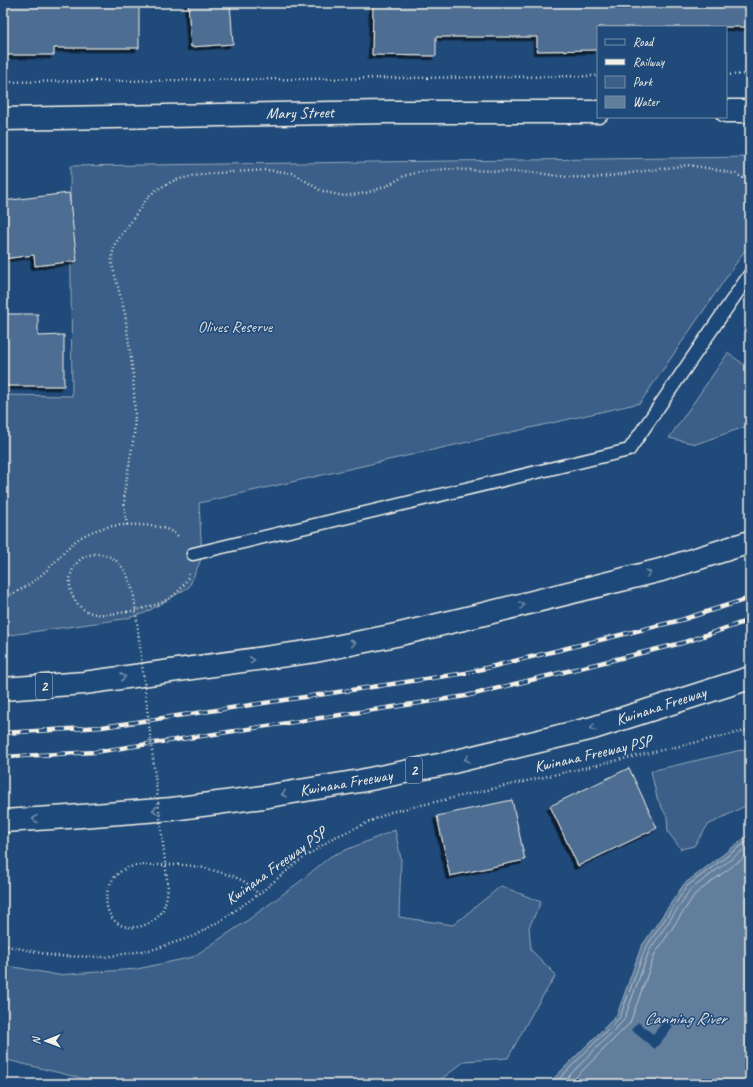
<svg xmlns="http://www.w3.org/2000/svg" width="753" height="1087" viewBox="0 0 753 1087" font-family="Caveat,sans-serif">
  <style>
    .green { fill: #3a5f88; stroke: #97a8b8 }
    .water { fill: #627e9d; stroke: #9cacbb }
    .pier { fill: #1f4a7a }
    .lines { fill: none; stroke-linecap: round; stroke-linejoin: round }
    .shore { stroke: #bac3ca; stroke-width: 1 }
    .building { fill: #4d6e92; stroke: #f4f1e8; filter: url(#shadow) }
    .service-casing { stroke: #f4f1e8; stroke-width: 15 }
    .minor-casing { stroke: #f4f1e8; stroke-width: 25 }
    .motorway-casing { stroke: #f4f1e8; stroke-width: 25 }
    .path { stroke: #f4f1e8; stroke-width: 2.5; stroke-dasharray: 1 3; stroke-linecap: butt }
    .service { stroke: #1f4a7a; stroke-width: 12 }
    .minor { stroke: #1f4a7a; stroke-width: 22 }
    .motorway { stroke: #1f4a7a; stroke-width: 22 }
    .rail-casing { stroke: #f4f1e8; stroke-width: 4.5 }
    .rail { stroke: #1f4a7a; stroke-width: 3; stroke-dasharray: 9; stroke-linecap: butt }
    .path-bridge { stroke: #f4f1e8; stroke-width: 2.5; stroke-dasharray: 1 3; stroke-linecap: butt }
    .oneway { stroke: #748da6 }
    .labels { text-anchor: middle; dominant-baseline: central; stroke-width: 3; stroke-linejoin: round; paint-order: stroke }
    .shield { fill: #1f4a7a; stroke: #b4bfc7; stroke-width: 1 }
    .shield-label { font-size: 15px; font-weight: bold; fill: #f4f1e8 }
    .street-label { font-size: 16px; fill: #f4f1e8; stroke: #1f4a7a }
    .park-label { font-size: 16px; fill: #e1e2de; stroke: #1f4a7a }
    .water-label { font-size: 17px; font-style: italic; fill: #dee0dd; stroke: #1f4a7a }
  </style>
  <defs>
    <filter id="shadow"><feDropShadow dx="-3.5" dy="3.5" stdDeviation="0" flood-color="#0009"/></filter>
  </defs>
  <rect width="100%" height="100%" fill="#1f4a7a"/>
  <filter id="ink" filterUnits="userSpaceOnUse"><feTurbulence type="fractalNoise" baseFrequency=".025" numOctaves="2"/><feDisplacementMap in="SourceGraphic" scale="8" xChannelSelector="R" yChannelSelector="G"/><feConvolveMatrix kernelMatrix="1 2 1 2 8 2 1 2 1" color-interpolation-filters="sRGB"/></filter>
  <g filter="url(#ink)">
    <g class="green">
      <path d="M750,157V243L640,403L199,503L202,557L189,587L145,613L124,619L3,636V395L72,396L70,166Z"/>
      <path d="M728,353L746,366L750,367V425L696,444L669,438Z"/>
      <path d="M750,748V802L745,806L708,825L694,846L681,849L668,832L667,817L657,798L651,771Z"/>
      <path d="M395,830L401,859L399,917L453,925L501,886L541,902L529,927L531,950L556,975L534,1010L508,1058L465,1061L435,1084H105L3,1059V965L58,975L137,969L193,957L248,920L298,883L331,856Z"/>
    </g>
    <path class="water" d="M750,834V1084H548L617,1015L641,947L684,884Z"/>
    <path class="pier" d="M665,1020L673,1027L655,1049L631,1030L638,1022L653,1034Z"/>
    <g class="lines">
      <g class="shore">
        <path d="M554,1084L620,1017L645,949L687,886L750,839"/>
        <path d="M561,1084L624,1020L649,951L690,890L750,845"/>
        <path d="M569,1084L630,1023L655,954L695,894L750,853"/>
      </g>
    </g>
    <g class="building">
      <path d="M3,3H139V48H54V55H3Z"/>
      <path d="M188,3H230L233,44L191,47Z"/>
      <path d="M373,3H750V27H598V50L537,51V37H436V56L372,55Z"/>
      <path d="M69,193L77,261L35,266L34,255L3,259V201Z"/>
      <path d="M3,314H38V336L64,335V386H3Z"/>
      <path d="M629,768L657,828L578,866L550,806Z"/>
      <path d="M512,800L525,860L450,876L437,816Z"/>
    </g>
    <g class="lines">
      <defs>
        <path id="service" d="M193,554L629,450L750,274"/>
        <g id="minor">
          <path d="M726,111H750"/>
          <path d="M3,119L386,112H598"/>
        </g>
        <g id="motorway">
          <path d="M3,689L84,683L315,651L396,635L484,614L661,570L750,542"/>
          <path d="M3,821L68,817L172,809L263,797L360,781L449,763L593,728L750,678"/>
        </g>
      </defs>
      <use href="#service" class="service-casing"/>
      <use href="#minor" class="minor-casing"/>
      <use href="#motorway" class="motorway-casing"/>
      <g class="path">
        <path d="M726,75L750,74"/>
        <path d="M3,82L598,76"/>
        <path d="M127,525L125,513L124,494L134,436L135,415L134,393L133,374L125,314L112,264V255L115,244L148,197L156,190L175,180L194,176L217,173L267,170L293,173L320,190L329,193L345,196L366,193L387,186L404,176L419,172L446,169L538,173L567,177L594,178L688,165L713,169L736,174L750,182"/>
        <path d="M3,598C21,591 37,580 51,566C62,555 71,542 85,535C102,526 120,524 139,525C154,526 167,526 179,537"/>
        <path d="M127,612C153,606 179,602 189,574"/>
        <path d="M146,865H186L205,868L233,876L245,882L259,894"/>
        <path d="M3,945L55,956L105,957L155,949L194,936L220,921L259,894L295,864L333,838L391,812L750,730"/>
      </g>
      <use href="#service" class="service"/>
      <use href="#minor" class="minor"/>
      <use href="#motorway" class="motorway"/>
      <defs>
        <g id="rail">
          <path d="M3,733L102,727L466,673L681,620L750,598"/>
          <path d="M3,757L95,752L466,696L682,643L750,620"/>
        </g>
      </defs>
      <use href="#rail" class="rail-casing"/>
      <use href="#rail" class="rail"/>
      <path class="path-bridge" d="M127,612C117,613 106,615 96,614C70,610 61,577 80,560C84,556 91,554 97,554C120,554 130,577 134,596L168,887C167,895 166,904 162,911C154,926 129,933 116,922C99,907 106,878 125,869C131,866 139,865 146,865"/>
    </g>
    <defs><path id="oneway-chevron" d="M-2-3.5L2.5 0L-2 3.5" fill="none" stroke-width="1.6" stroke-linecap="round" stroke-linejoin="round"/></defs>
    <g class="oneway">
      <use href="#oneway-chevron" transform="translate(648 573) rotate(-14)"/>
      <use href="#oneway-chevron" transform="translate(522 605) rotate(-14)"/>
      <use href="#oneway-chevron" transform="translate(353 643) rotate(-11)"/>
      <use href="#oneway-chevron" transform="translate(252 660) rotate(-8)"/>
      <use href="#oneway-chevron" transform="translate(123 677) rotate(-8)"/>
      <use href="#oneway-chevron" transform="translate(593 728) rotate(164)"/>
      <use href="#oneway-chevron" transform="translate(467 759) rotate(166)"/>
      <use href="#oneway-chevron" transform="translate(284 794) rotate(170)"/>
      <use href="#oneway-chevron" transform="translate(155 810) rotate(175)"/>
      <use href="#oneway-chevron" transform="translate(35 819) rotate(177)"/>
    </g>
  </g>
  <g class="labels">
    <g class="shield">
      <rect x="36" y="673" width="16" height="26" rx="3"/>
      <rect x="406" y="757" width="16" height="26" rx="3"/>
    </g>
    <g class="shield-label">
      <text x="44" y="686">2</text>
      <text x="414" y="770">2</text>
    </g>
    <g class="street-label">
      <text transform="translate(300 113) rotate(-1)">Mary Street</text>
      <text transform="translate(661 706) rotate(-18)">Kwinana Freeway</text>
      <text transform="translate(593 754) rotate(-13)">Kwinana Freeway PSP</text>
      <text transform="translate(346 783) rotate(-10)">Kwinana Freeway</text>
      <text transform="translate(276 866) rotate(-36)">Kwinana Freeway PSP</text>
    </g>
    <g class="park-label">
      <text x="235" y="327">Olives Reserve</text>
    </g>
    <g class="water-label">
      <text x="685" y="1018">Canning River</text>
    </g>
  </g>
  <rect width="753" height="1087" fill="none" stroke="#1f4a7a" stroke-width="16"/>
  <rect x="8" y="8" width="737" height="1071" fill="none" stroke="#f4f1e8" stroke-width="1.5" filter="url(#ink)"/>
  <rect x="597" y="26" width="130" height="92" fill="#1f4a7a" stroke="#748da6"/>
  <rect x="605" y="39" width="20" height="6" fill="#1f4a7a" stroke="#748da6"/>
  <text x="633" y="46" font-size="12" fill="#f4f1e8">Road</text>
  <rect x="605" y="59" width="20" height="6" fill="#f4f1e8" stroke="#748da6"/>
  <text x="633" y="66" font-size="12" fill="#f4f1e8">Railway</text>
  <rect x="605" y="76" width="20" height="12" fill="#3a5f88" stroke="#748da6"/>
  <text x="633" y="86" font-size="12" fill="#f4f1e8">Park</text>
  <rect x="605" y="96" width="20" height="12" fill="#627e9d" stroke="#748da6"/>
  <text x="633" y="106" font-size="12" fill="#f4f1e8">Water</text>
  <g transform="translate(46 1041) rotate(269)" stroke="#1f4a7a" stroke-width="3" paint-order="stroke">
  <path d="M0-3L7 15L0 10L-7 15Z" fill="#f4f1e8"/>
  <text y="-6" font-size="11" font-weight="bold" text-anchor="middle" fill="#f4f1e8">N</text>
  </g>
</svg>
